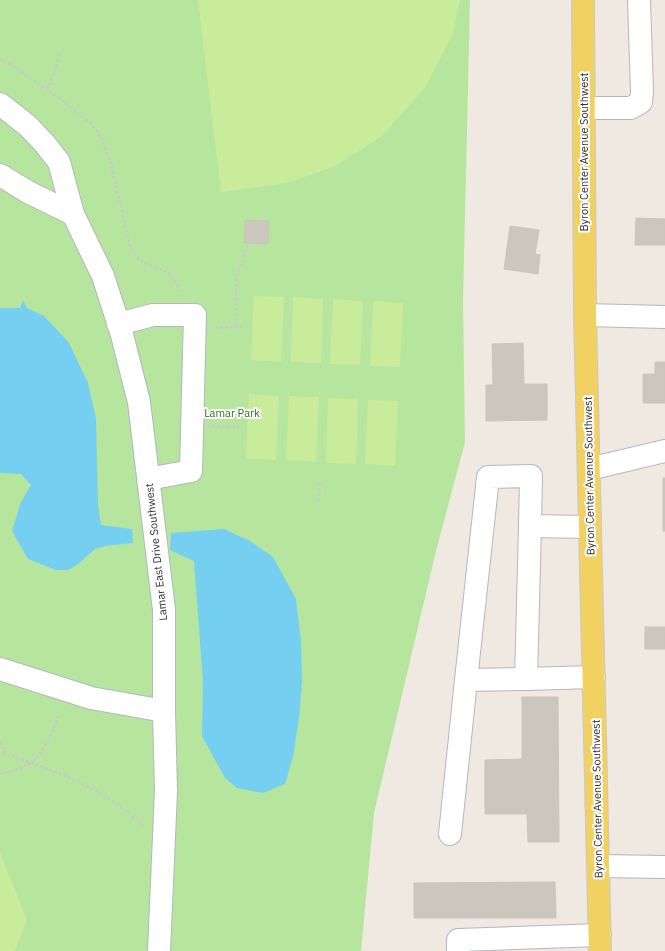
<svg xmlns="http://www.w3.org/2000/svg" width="665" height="951" viewBox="0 0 665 951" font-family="'IBM Plex Sans',sans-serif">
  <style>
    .green { fill: #b6e59e }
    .pitch { fill: #c9ec9a }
    .water { fill: #75cff0 }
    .building { fill: #cbc7bf; stroke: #cbc5ba }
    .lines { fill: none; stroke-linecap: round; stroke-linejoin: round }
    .minor-casing { stroke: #b4b7c1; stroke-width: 24 }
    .major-casing { stroke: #c9c9c9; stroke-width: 24 }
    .path { stroke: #c9c9c9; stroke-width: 2.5; stroke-dasharray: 3 2; stroke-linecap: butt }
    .minor { stroke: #fff; stroke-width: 22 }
    .major { stroke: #f2d163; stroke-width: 22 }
    .labels { text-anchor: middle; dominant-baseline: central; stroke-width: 4; stroke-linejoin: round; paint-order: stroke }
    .street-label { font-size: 11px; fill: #2e2e2e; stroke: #fff }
    .park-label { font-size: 11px; fill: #2c6e1b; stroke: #fff }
  </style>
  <rect width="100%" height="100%" fill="#efe9e1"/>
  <path class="green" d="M0,0H470L463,302L465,442L436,551L374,813L361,951H0Z"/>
  <g class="pitch">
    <path d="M198,0H460L453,34L424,89L381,137L333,167L287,183L221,192Z"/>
    <path d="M254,296L284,297L281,362L251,360Z"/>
    <path d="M293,297L323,299L321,363L291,362Z"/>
    <path d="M333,299L363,301L360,365L330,364Z"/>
    <path d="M373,301L403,303L400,367L370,366Z"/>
    <path d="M249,394L279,396L276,460L246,459Z"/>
    <path d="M289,396L319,397L316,462L286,460Z"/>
    <path d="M328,398L358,399L356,464L326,463Z"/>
    <path d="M368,400L398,401L395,466L365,464Z"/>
    <path d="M0,853L27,920L15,951H0Z"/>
  </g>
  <g class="water">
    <path d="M23,300L27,308L44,316L69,343L88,383L96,419L98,505L101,525L132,529L133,543L105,546L95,549L78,564L68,570H56L28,559L12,531L21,502L31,485L21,474L0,473V308H20Z"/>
    <path d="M224,529L250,541L273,557L296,599L301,642L302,681L299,718L293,757L285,784L263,793L237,788L225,778L202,736L203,682L194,561L170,550L171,533Z"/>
  </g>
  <g class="building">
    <path d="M636,218L665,219V245H635Z"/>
    <path d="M245,220L269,221L268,244L244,243Z"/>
    <path d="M510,226L539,230L535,254L540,255L538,274L504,269Z"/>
    <path d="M523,343L524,384H547V420L486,421V385H493L492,344Z"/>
    <path d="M655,362H665V403H643V374H655Z"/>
    <rect x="663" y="478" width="2" height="53"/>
    <rect x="645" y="627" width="20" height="22"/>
    <path d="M522,697H558L559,842H528L527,814H485V760L522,759Z"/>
    <path d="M555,882L556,918H414V883Z"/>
  </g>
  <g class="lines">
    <defs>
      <g id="minor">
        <path d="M0,104L28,126L45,144L59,162L73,214L103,276L122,335L139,402L164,610V711L166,791L159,951"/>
        <path d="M584,108H631L641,102L642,92L639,0"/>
        <path d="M0,175L28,192L73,214"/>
        <path d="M585,315L665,317"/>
        <path d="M118,324L153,315H195L191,471L148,479"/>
        <path d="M589,469L665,451"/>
        <path d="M590,527L530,526L526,679L594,677"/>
        <path d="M0,669L91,698L164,711"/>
        <path d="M466,680L488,477L531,476L530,526"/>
        <path d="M450,834L466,680L526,679"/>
        <path d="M598,866L665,867"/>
        <path d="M458,951V940L600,935"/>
      </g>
      <path id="major" d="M583,0L585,315L600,951"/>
    </defs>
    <use href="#minor" class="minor-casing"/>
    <use href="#major" class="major-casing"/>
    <g class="path">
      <path d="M0,58L22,72L63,101L89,122L97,131L103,141L111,164L129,243C131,248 133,254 137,257C153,273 179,265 178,295"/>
      <path d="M47,90L54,73L60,51"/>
      <path d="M234,327H243"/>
      <path d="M215,328L234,327L237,277L248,243"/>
      <path d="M212,426L239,427"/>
      <path d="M319,501L320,481"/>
      <path d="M0,742L5,754C55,770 106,789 144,827"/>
      <path d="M0,774C9,772 19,770 27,765C42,757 54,730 59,714"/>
    </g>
    <use href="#minor" class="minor"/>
    <use href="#major" class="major"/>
  </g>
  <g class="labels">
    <g class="street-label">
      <text transform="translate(584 152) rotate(-90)">Byron Center Avenue Southwest</text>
      <text transform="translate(589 476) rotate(-91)">Byron Center Avenue Southwest</text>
      <text transform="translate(156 552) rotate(-96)">Lamar East Drive Southwest</text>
      <text transform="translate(597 799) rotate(-91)">Byron Center Avenue Southwest</text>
    </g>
    <g class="park-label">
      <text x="232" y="413">Lamar Park</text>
    </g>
  </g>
</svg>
